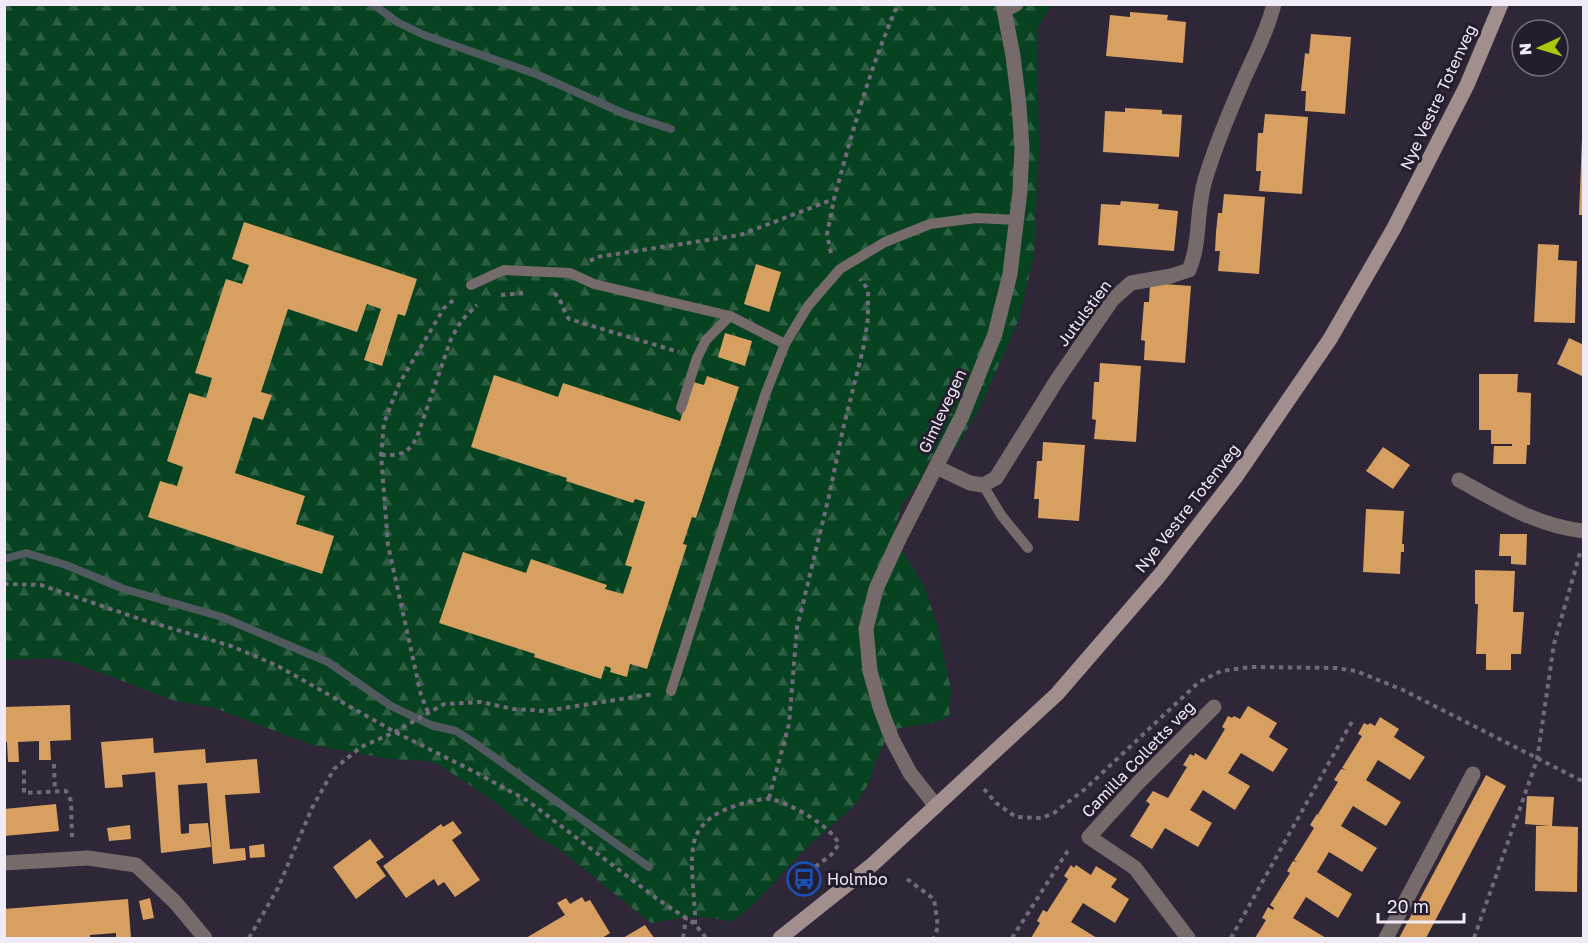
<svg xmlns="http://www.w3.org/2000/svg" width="1588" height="943" viewBox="0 0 1588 943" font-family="'Golos Text',sans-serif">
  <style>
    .forest { fill: url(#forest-firs) }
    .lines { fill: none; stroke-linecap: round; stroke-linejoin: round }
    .stream { stroke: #50595d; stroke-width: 8 }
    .building { fill: #d8a060 }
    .path { stroke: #726a7a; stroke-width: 4; stroke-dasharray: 4.5 4.5; stroke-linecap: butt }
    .service { stroke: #766a6a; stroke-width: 10 }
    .minor { stroke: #766a6a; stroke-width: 15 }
    .tertiary { stroke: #766a6a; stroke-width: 15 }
    .secondary { stroke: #a18e8d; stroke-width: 15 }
    .labels { text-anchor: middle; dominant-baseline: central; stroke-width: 6; stroke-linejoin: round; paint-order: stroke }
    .street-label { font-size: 16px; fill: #f1ebf7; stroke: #251c2d }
    .poi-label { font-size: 16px; fill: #f1ebf7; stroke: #251c2d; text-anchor: start }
  </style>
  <defs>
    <pattern id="forest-firs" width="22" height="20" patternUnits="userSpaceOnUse" patternTransform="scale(1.5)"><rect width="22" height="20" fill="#084321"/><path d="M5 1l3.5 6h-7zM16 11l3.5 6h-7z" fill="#2c5e42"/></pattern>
  </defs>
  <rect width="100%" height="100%" fill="#2f2638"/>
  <path class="forest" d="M4,5H1054L1050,7L1037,29L1039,149L1034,255L1019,319L982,403L956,449L940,451L930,459L919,483L902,504L895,529L897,542L924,586L937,625L951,690L949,716L937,722L899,728L888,735L877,758L869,783L855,805L805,849L751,907L731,922C700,913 682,918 651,923L559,849L536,836L495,802L441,766L429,761L390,759L312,745L215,708L175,701L75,663L49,658L5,660Z"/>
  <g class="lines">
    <g class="stream">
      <path d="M373,4L397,22L424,35L536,74L625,114L671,129"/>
      <path d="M4,559L26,553L66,565L124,589L222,617L328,662L391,706L431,725L456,731L473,742L649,867"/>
    </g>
  </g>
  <g class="building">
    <path d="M1130,12L1168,15L1167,20L1186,22L1183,63L1106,56L1110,15L1130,17Z"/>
    <path d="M1311,34L1351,37L1345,114L1305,111L1306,91H1301L1305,53L1309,54Z"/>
    <path d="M1125,108L1162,110V114L1182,115L1179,157L1103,152L1105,111L1125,112Z"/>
    <path d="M1265,114L1308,117L1302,194L1259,191L1261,171H1256L1257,151L1258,133H1263Z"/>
    <path d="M1582,138H1584V215H1579Z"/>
    <path d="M1224,194L1265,197L1259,274L1218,271L1220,251H1215L1216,232L1218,213H1222Z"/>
    <path d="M1121,201L1159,204L1158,209L1178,211L1174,251L1098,245L1101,204L1120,205Z"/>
    <path d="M244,222L417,279L405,316L398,314L382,366L364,360L381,309L367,304L357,332L288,309L261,392L272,395L263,420L253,417L235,473L305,496L296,524L334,536L322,574L148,517L160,481L177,486L183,467L167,461L189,393L206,398L212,378L195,373L226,279L242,284L249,265L232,259Z"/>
    <path d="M1538,244L1559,245L1558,260L1577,261L1575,323L1534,322Z"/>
    <path d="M756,264L781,272L769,312L744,304Z"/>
    <path d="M1150,283L1191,286L1185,363L1144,360L1145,341L1141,340L1144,302H1149Z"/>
    <path d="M725,333L752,341L745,366L718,357Z"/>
    <path d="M1569,338L1584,345V377L1557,364Z"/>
    <path d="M1100,363L1141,366L1136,442L1094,439L1096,420L1092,419L1094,382H1099Z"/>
    <path d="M1479,374H1518L1517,392L1531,393L1530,445H1527L1526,464H1493L1494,446H1512V444H1491V430H1479Z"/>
    <path d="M494,375L558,397L563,383L680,421L693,382L704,385L707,376L739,387L696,518L692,517L683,544L687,545L647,669L630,664L627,677L610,672L611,668L605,666L601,679L534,657L535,654L439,623L463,552L526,573L531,559L607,585L605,589L623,594L632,567L625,565L645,502L635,499L633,503L566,481L567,478L471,447Z"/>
    <path d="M1043,442L1085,445L1079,521L1038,518L1039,499H1034L1037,461H1042Z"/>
    <path d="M1383,447L1410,465L1393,489L1366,471Z"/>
    <path d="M1366,509L1404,511L1402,544H1404V552H1401L1400,574L1363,572Z"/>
    <path d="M1500,534H1527L1526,565L1511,564V556H1499Z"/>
    <path d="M1475,570L1515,571L1513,612H1524L1521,654H1511V670H1486V654H1476L1478,604H1475Z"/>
    <path d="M70,705L71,740L50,741L51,760H39V741L18,742L19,762H8L7,742H4V707Z"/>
    <path d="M1248,706L1277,723L1269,737L1288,749L1273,772L1241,753L1228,773L1250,786L1235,810L1203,790L1190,810L1212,823L1198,847L1165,828L1152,849L1130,836L1150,804L1146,801L1153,791L1168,798L1187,767L1183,765L1190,754L1194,756L1195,753L1206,760L1225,729L1222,727L1228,716L1232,718L1234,716L1240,719Z"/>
    <path d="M1380,717L1399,729L1394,737L1425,757L1410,780L1378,760L1366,780L1401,802L1386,826L1353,806L1341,826L1377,848L1362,872L1329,852L1317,872L1352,894L1338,918L1306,897L1293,918L1326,938H1255L1266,920L1262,918L1268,907L1273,910L1274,908L1270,905L1290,873L1287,871L1293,861L1297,862L1294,860L1314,828L1310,825L1317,814L1322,816L1318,814L1338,782L1334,780L1341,769L1346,770L1342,768L1362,736L1358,734L1364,723L1368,725L1370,723L1375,726Z"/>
    <path d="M153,738L154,753L205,749L206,763L257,759L260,793L225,795L230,849L245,848L246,860L213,864L207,783L178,785L181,834L189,833V824L208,823L211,847L161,853L155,772L122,775L123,787L105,788L101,742Z"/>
    <path d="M1486,775L1506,786L1426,938H1399Z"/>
    <path d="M1527,796L1554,797L1552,826L1578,827L1577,892L1535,891L1536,826H1549L1525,824Z"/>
    <path d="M56,804L59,831L4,836V809Z"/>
    <path d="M453,821L462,833L452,840L480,880L455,897L444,882L438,886L434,879L406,898L383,866L441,824L443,827Z"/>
    <path d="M130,825L131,839L109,841L107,828Z"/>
    <path d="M370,839L384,857L376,862L386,876L356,899L333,867Z"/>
    <path d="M264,844L265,857L250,858L249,846Z"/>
    <path d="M1071,865L1074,868L1076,865L1091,875L1096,866L1117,879L1111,887L1129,899L1115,923L1083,903L1071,922L1097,938H1031L1040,923L1037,921L1043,910L1047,912L1068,879L1064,876Z"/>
    <path d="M582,897L585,902L590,900L610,933L602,938H526L565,915L557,903L566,898L570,904Z"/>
    <path d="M150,898L154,918L143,920L139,901Z"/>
    <path d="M128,899L131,938H116V933L90,935V938H4V909Z"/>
    <path d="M645,925L654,938H623Z"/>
  </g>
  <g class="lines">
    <g class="path">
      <path d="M831,253L827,234L834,199"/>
      <path d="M590,261L597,257L740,235L834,199C852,133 870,67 898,4"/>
      <path d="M554,293C563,300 562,310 569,319L679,352"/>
      <path d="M501,295L523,293"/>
      <path d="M381,455C401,455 407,455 417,437L451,339L461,321L477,305"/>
      <path d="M4,584L41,585L140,619L231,646L276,665L395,732L473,771L528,801L656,898L695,924L706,938"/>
      <path d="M428,712L421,695L388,545L381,455L384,423L399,384L444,308L456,298"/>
      <path d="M54,764L55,791"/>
      <path d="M24,770V793L66,791L71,801L72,837"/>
      <path d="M984,789L996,803L1016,817L1041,818L1054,813L1085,789L1199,682L1221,671L1251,667L1336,668L1356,671L1403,690L1584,782"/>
      <path d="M769,798L789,724L797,628L829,496L843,429L864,345L868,318V289L860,279"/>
      <path d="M907,879L934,899L938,927L934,938"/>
      <path d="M695,924C696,898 687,859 696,836C706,814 731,806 753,801C759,800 765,798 771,799C791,804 830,825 839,844L832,854L801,878"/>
      <path d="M249,938L278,888L312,808L334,769L361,747L395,732L444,704L481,702L513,709L545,711L653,694"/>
      <path d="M683,938L686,918"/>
      <path d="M1012,938L1067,852L1071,849"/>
      <path d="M1231,938L1354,718"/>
      <path d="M1474,938L1537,760L1554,644L1580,553"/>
    </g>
    <g class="service">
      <path d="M471,285L504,270L570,273L594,284L730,316L785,344"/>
      <path d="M681,408L697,358L706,340L730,316"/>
      <path d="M983,485L1001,515L1028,548"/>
      <path d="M671,691L765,395L785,344L808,306L840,269L885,242L930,224L976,218L1017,220"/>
    </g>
    <g class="minor">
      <path d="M1004,10L1016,4"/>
      <path d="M936,467L970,483L983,485L996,478L1057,380L1112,300L1131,283L1171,276L1189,270C1201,242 1196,209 1205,180C1215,146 1229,113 1243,81C1254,56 1267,32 1274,4"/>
      <path d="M1459,480C1499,502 1537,526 1584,531"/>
      <path d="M4,863L88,858L136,865L175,902L205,938"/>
      <path d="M1188,938L1135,868L1089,837L1138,783L1214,707"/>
      <path d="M1386,938L1473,774"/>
    </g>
    <path class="tertiary" d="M936,806L910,773L892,739L880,707L870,671L866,629L876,589L899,539L962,416L995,334L1010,274L1020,191L1022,148L1019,105L1013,56L1003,4"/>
    <path class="secondary" d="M780,938L873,864L1057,694L1159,576L1235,478L1330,339L1394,228L1467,85L1501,4"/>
  </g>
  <defs>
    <symbol id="bus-ring" viewBox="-11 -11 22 22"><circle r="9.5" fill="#251c2d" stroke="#1a4fb4" stroke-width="1.5"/><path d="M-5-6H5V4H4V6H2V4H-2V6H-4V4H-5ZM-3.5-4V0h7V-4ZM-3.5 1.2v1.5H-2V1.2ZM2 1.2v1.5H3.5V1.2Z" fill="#1a4fb4"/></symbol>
  </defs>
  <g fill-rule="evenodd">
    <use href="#bus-ring" x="785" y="860" width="38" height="38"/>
  </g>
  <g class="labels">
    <g class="street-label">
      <text transform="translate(1438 97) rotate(-65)">Nye Vestre Totenveg</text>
      <text transform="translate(1084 313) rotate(-53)">Jutulstien</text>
      <text transform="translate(942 411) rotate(-65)">Gimlevegen</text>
      <text transform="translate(1187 508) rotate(-52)">Nye Vestre Totenveg</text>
      <text transform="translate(1138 759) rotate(-46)">Camilla Colletts veg</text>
    </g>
    <g class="poi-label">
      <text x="827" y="879">Holmbo</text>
    </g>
  </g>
  <rect width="1588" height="943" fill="none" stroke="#f1ebf7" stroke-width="12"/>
  <g transform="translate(1540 48) rotate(266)"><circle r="28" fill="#251c2d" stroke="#776f7e" stroke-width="1.5"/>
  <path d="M0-4.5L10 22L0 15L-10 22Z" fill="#aec60c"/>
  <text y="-9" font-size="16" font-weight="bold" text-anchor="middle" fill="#f1ebf7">N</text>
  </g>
  <path d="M1378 913v9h86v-9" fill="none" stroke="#f1ebf7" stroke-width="3"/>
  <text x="1387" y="913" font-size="18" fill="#f1ebf7" stroke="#251c2d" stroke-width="4.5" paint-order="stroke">20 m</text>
</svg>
